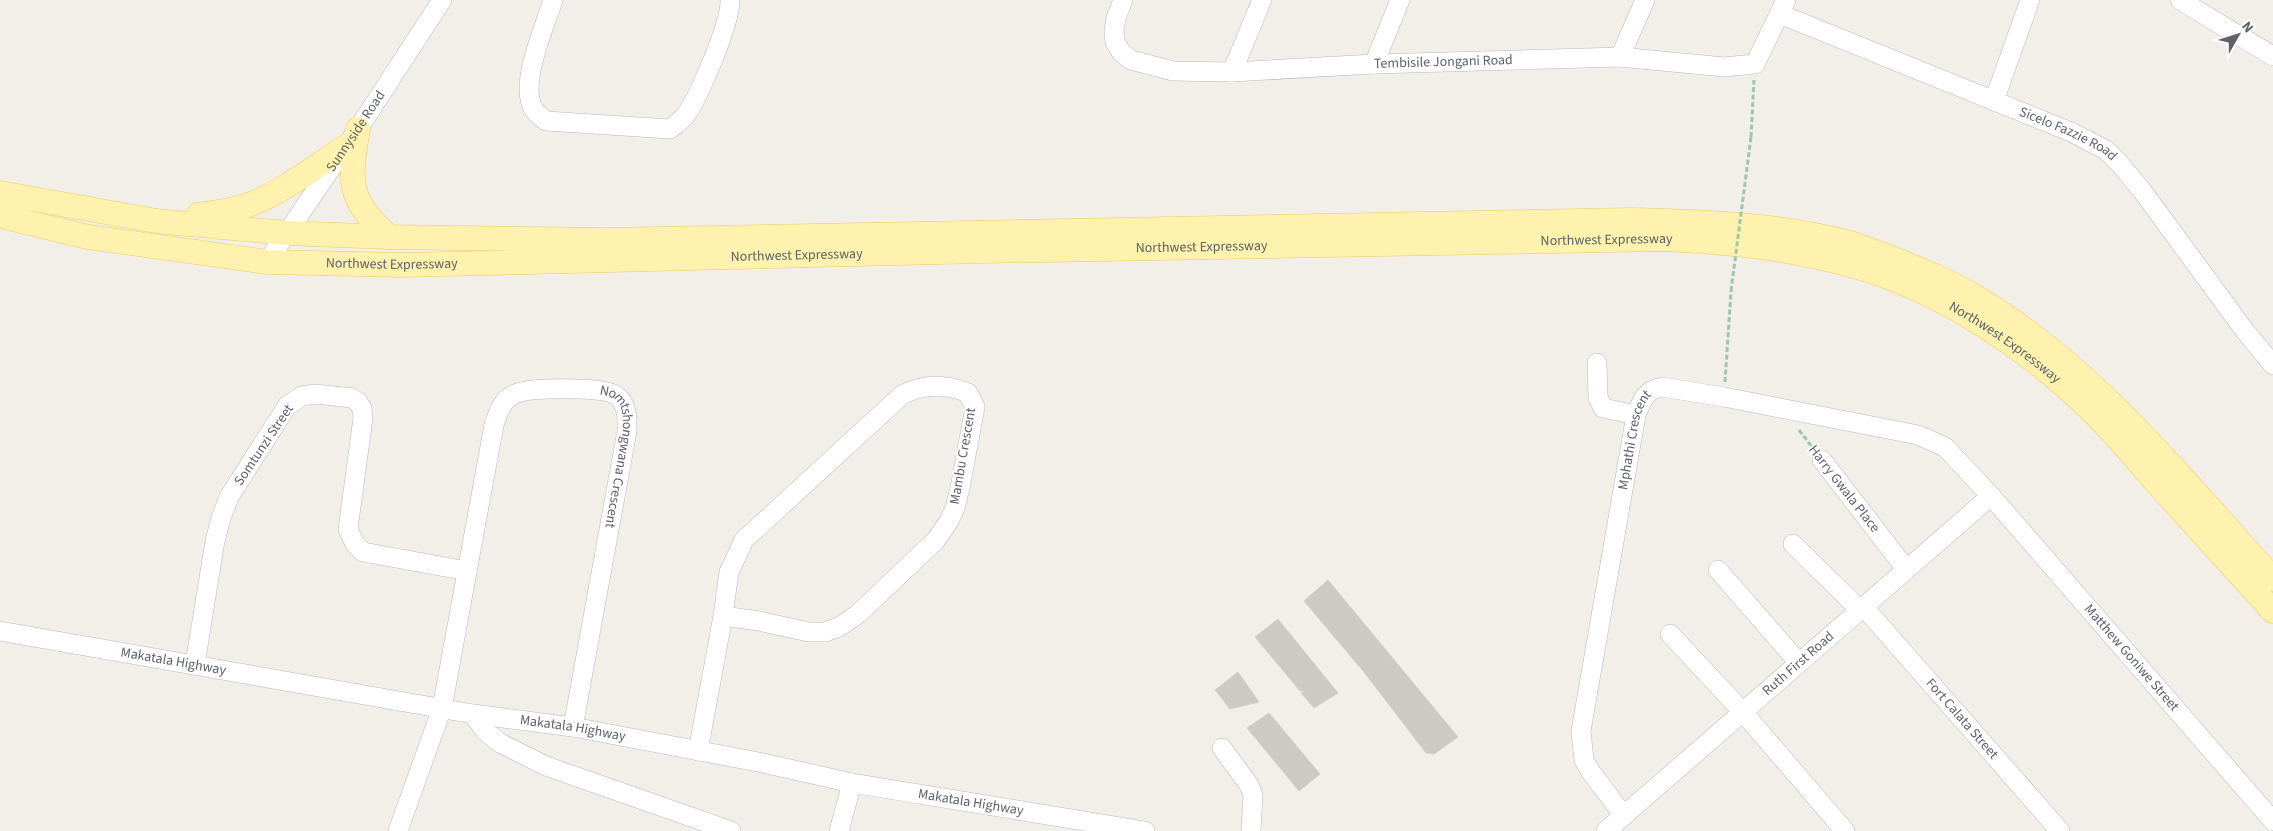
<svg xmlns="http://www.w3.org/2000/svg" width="2273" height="831" viewBox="0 0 2273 831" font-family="'Source Sans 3',sans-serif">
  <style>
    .building { fill: #cccac5; stroke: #d6d1c6 }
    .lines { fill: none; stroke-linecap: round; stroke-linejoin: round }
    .minor-casing { stroke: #b5b8bc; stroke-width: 20 }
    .major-casing { stroke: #f2c960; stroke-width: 25 }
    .path { stroke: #9cc7a9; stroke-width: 3; stroke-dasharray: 5 2.5; stroke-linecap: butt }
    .minor { stroke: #fff; stroke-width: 19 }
    .major { stroke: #fff2af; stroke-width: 24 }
    .path-bridge { stroke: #9cc7a9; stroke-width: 3; stroke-dasharray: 5 2.5; stroke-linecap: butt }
    .labels { text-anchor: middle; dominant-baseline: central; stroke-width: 4; stroke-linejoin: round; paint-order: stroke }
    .street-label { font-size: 14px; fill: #5f6368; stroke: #fff }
  </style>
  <rect width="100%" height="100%" fill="#f1efe8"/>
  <g class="building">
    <path d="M1328,580L1458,737L1434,754L1426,753L1364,672L1304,601Z"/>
    <path d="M1278,619L1338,693L1314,708L1301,693L1306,690L1300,691L1255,637Z"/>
    <path d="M1238,672L1259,702L1230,709L1215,690Z"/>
    <path d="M1269,713L1320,774L1299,791L1247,728Z"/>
  </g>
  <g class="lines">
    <defs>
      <g id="minor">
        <path d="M553,0C545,27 518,84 534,110C537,114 542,118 546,121L670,129C675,125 681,121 685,116C699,97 731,22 730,0"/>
        <path id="s1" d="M1123,0L1116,18L1114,31L1115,42L1121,52L1131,60L1173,71L1232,72L1374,64L1620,57L1724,67L1755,64L1786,0"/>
        <path d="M2180,0L2273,56"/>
        <path id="s2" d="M1780,14L2071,132L2106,150L2120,164L2143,192L2245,331L2273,365"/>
        <path d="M1620,57L1645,0"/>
        <path d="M1374,64L1400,0"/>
        <path d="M1232,72L1262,0"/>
        <path d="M1994,101L2030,0"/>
        <path id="s3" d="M267,262L358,129L442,0"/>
        <path d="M1597,363L1598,397L1603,408L1636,415"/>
        <path d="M1822,460L1906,569"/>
        <path d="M1793,544L1859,609"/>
        <path d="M1718,570L1798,662"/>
        <path id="s4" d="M1863,606L2060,831"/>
        <path id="s5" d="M0,631L473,714L573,727L763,763L852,783L1145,831"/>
        <path d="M1670,634L1742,711L1845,831"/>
        <path d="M195,664L215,541L221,518L229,497L287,406L302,396L315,394L352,398L358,402L362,409L363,418L348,529L355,544L363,552L467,571"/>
        <path d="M473,714L485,731L500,743L546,766L731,831"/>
        <path d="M1222,748L1249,785L1253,795L1251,831"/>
        <path d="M698,751L723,616L729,572L744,540L902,395C923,384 946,384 968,393L975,407L960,488L955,508L949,521L936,540L858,614L839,627L825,632H809L759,621L723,616"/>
        <path id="s6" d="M1624,816L1591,772L1584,760L1581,731L1636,415C1642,400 1645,390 1662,387L1724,397L1918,435L1945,447L1991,496L2273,821"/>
        <path id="s7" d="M398,831L442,708L494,425C498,413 502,399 515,394C529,387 586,388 603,391C609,392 616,394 620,399C628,408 627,420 627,431L573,727"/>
        <path d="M839,831L852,783"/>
        <path id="s8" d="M1606,831L1991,496"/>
      </g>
      <g id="major">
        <path d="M358,129C349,182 347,199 389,237"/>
        <path d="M0,193L156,221L286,233L389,237L606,240L1632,220C1705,222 1779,224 1850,243C1865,247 1879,254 1894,259C1921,270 1949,281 1974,296C2093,366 2181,478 2273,579"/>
        <path d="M198,215C217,213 236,210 254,203C287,189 317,165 347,146"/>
        <path id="s9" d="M0,216L88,237L267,262L403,265L981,251L1663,239C1728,242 1791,248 1854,266C1943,291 2027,348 2093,412C2118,437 2141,465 2164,491C2200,531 2237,571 2273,611"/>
      </g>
    </defs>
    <use href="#minor" class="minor-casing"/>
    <use href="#major" class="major-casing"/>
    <g class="path">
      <path d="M1751,137L1754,80"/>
      <path d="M1725,382L1731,291"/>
      <path d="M1799,430L1812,447"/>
    </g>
    <use href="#minor" class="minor"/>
    <use href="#major" class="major"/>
    <path class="path-bridge" d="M1731,291L1751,137"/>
  </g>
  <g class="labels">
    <g class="street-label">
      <text stroke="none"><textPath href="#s1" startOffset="382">Tembisile Jongani Road</textPath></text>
      <text stroke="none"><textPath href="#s3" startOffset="158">Sunnyside Road</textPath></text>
      <text stroke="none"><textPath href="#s2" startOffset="312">Sicelo Fazzie Road</textPath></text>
      <text stroke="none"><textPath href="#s9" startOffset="1611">Northwest Expressway</textPath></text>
      <text stroke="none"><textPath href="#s9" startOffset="1206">Northwest Expressway</textPath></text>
      <text stroke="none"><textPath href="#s9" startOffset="801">Northwest Expressway</textPath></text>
      <text stroke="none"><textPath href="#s9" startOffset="396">Northwest Expressway</textPath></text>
      <text stroke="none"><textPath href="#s9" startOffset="2031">Northwest Expressway</textPath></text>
      <text stroke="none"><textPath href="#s6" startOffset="394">Mphathi Crescent</textPath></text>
      <text transform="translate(264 445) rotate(-56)">Somtunzi Street</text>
      <text transform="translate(963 456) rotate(-80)">Mambu Crescent</text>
      <text stroke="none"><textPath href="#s7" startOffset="620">Nomtshongwana Crescent</textPath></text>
      <text transform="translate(1844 489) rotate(52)">Harry Gwala Place</text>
      <text stroke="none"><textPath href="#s6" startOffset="1031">Matthew Goniwe Street</textPath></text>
      <text stroke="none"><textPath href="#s5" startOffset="176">Makatala Highway</textPath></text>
      <text stroke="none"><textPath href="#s8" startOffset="255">Ruth First Road</textPath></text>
      <text stroke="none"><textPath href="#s4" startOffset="150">Fort Calata Street</textPath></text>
      <text stroke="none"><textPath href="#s5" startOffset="581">Makatala Highway</textPath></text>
      <text stroke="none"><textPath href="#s5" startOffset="986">Makatala Highway</textPath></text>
    </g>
  </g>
  <g transform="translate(2238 35) rotate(51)" stroke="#ffffff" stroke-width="4" paint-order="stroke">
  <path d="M0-4L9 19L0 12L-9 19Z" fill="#5f6368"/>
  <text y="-8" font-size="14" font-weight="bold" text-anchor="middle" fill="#5f6368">N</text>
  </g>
</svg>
